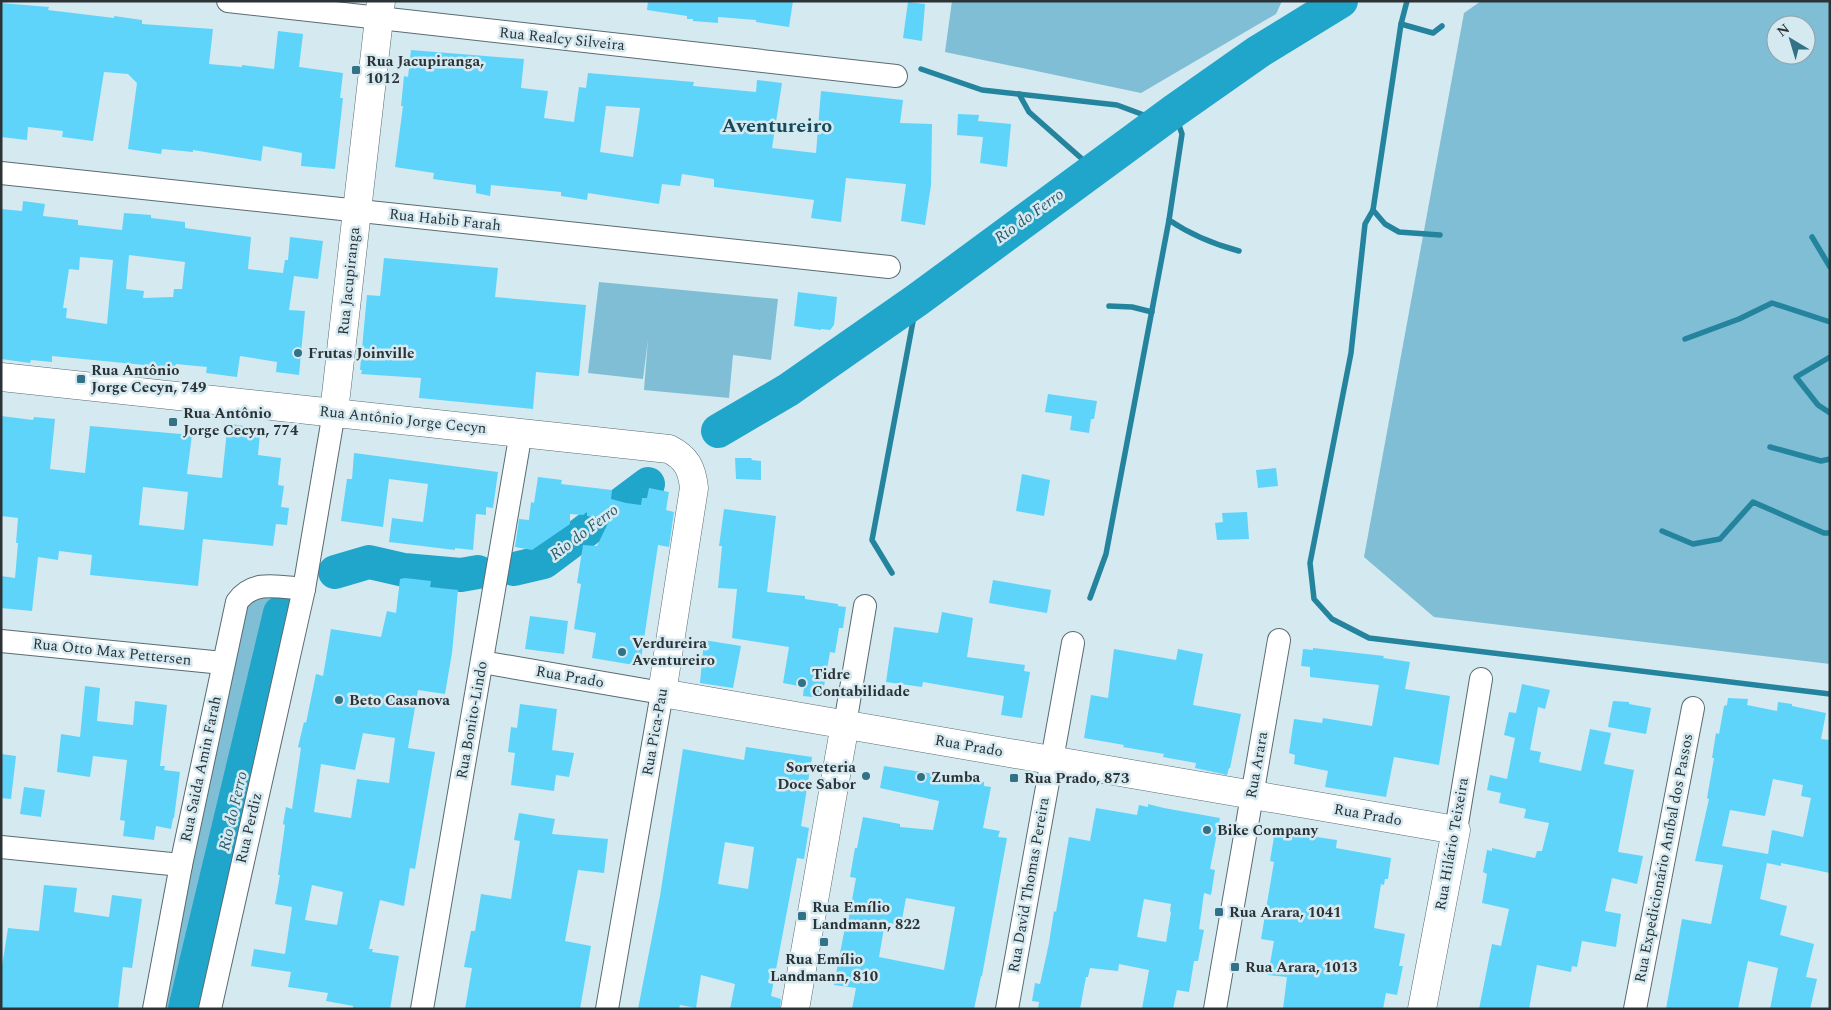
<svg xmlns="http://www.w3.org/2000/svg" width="1831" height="1010" viewBox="0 0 1831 1010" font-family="Spectral,serif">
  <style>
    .green { fill: #7fbed4; fill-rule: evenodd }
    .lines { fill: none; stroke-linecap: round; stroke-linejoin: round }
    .stream { stroke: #24849e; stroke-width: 5.5 }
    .river { stroke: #21a6cb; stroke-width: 34 }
    .building { fill: #5ed4fa; fill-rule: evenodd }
    .minor-casing { stroke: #596b72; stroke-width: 24 }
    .tertiary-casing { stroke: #596b72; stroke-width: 29 }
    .minor { stroke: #fff; stroke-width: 22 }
    .tertiary { stroke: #fff; stroke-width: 28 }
    .poi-dot { fill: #327186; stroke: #d5e9f1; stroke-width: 2 }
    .labels { text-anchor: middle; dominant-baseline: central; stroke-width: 5; stroke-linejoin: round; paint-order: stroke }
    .street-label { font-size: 15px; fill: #2c3336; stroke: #d5e9f1 }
    .poi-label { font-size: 15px; font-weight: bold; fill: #2c3336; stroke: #d5e9f1; text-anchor: start }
    .water-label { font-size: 16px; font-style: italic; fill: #2a5b6b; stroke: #d5e9f1 }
    .district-label { font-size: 20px; font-weight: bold; fill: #174b5b; stroke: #d5e9f1 }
  </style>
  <rect width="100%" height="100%" fill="#d5e9f1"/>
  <g class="green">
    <path d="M952,1H1282L1276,14L1141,93L945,52Z"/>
    <path d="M1481,1H1830V664L1434,617L1364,557L1464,13ZM1776,25H1806V55H1776Z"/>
    <path d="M599,282L778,299L771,360L733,355L729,398L644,390L648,339L643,379L588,373Z"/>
    <path d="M257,593L281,595L285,603L199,1009H161L236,619Z"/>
  </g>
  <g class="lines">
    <g class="stream">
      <path d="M1407,1L1401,24L1373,210L1365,224L1351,353L1310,563L1314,599L1332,619L1369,638L1830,694"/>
      <path d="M1401,24L1433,33L1442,26"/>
      <path d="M921,69L982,90L1117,105L1160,121"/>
      <path d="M1019,94L1029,112L1081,158L1091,171"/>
      <path d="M1373,210L1385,224L1399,232L1440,235"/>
      <path d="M1169,220C1191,235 1213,244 1239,251"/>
      <path d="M1812,237L1830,267"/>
      <path d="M1109,306L1132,307L1152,312"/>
      <path d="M1685,339L1739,319L1772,303L1830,322"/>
      <path d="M1830,357L1796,377L1818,405L1830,413"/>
      <path d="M1770,447L1821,461L1830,459"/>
      <path d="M1662,531L1693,544L1720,539L1753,502L1824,533H1830"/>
      <path d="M892,573L872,540L917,300"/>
      <path d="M1090,598L1106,554L1169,220L1182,134L1174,111"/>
    </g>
    <g class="river">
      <path d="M718,431L788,390L917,300L1174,111L1258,52L1341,1"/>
      <path d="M514,569L544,562L648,484"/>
      <path d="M335,572L369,562L404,570L461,575L478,572"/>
      <path d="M185,1009L280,613"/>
    </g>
  </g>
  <g class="building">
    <path d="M648,1H793L789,27L756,22V20L718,17V23L693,21V19H687V16L647,10Z"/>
    <path d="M908,2L925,4L922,41L903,38Z"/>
    <path d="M1,3L49,7L48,10L114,18V16L142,20V24L213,29L209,64L242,67V65L274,69L278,31L303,34L299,67L343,73L340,98H343L335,169L301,166L302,153L263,146L261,161L193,150V152L162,149L161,154L128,149L137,83L128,74L104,72L93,141L62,137L63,131L28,127L27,140L1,137Z"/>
    <path d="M411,50L524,59L521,88L548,91L544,118L574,122L579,87L586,88L588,73L694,82L693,86L756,92L757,80L782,83L772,148L816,153L821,91L903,100L900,123L932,124L931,185L925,225L901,221L906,184L846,178L841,222L811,218L814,200L714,187V179L682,174L680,186L662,184L659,204L588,193L587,200L561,196V192L491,185L490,196L476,193V185L433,179L434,173L395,167L403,106H401L404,76L408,77ZM606,106L640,108L633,157L600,152Z"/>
    <path d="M958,114L979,115L978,121L1011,124L1007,167L980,163L983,137L957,135Z"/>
    <path d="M23,201L45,204L43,216L78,220V225L122,230L124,213L151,215V218L185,222V228L251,237L248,269L283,273L285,260H288L290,237L323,241L318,279L294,276L289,310L305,311L299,375L276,372L277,362L240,356L237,377L206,373L207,367L176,364L175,368L52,356V362L31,360L30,363L1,359V209L22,211ZM129,255L185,262L182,289H174L173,297L143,298L144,291L126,289ZM80,257L113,260L107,324L66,318L67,308H63L69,269L79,270Z"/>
    <path d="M384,258L498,268L495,297L586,305L579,376L536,372L533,409L419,398L421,378L361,374L362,370H360L367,295L380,296Z"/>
    <path d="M798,292L837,297L834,325L830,330L821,329V330L794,326Z"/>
    <path d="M1048,394L1097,401L1094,419H1091L1089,433L1070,430L1072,416L1045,412Z"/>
    <path d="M1,416L33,420L34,417L55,419L50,469L85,473L90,426L192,435L187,474L222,478L227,430L230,431L231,424L250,427L249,433L260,434L258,455L281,458L278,485L284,486L281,507L289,508L287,525L276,524L273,546L203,539L198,586L90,575L92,555L59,551L58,560L38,557L32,611L1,608V576L15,578L18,543H16L18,518L1,516ZM143,487L188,492L184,530L139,525Z"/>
    <path d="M354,453L498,472L493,508L486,507V515L476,514L473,550L455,548V550L389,542L392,518L423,522L428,484L389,479L383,527L341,521L347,479H352Z"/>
    <path d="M735,458H751L752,460L761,461V480L736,479Z"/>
    <path d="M1276,468L1278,486L1258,488L1256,470Z"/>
    <path d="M1022,474L1050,480L1044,516L1016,511Z"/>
    <path d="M538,477L562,480L561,484L612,490L611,499L626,503L641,505L642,498H647L649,488L669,492L666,510L674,512L669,547L658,545L640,666L592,658L596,633L574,629L581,584L577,583L583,545L597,546L610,519L587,516V512L583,515L570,514V524L532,550L515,547L519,519L529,520L531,502L534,503Z"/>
    <path d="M724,509L776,516L767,592L805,596V599L838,604V606L846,607L843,628H839L835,653L830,652L822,698L803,696L804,687L783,683L789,647L732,638L737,589L718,588L722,546H719Z"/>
    <path d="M1247,512L1249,539L1217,540L1215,523L1223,522L1222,513Z"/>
    <path d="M405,578L431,581L430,587L458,590L452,653L445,694L418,690L408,748L435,752L415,869L410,868L404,906L380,900L369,949H373L372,952L399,956L390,1009H353V1006L326,1001L328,993L288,987L291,972L251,966L254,949L285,954L292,907L275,904L280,875H278L285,825L283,824L286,807L292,809L301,748L298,747L304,722L306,723L316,674L323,676L331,629L381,637L387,611L396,613L400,579ZM363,733L395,738L389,783L357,779L351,818L314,812L321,764L355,770ZM312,885L343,892L337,925L305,920Z"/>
    <path d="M993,580L1051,590L1047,613L989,603Z"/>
    <path d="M942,612L973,618L967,657L1025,665L1024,671L1030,672L1022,718L1001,715L1004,696L923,682L922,687L886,682L894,627L938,633Z"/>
    <path d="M530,616L568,621L564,654L525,649Z"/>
    <path d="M704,640L741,646L733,688L700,683Z"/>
    <path d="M1313,648L1384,656L1383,658L1410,662L1405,689L1450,696L1439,765L1394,757L1386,797L1325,787L1328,771L1294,764L1295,755L1289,753L1294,719L1322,723L1323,718L1372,726L1379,685L1310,677V667L1301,666L1303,649L1313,650Z"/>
    <path d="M1114,649L1176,660L1178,649L1203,654L1193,705L1241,714L1230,768H1229L1227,775L1195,768L1196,763L1163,757L1164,754L1123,747L1124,745L1084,738L1091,695L1108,698Z"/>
    <path d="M1522,684L1550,690L1545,709L1538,707L1530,750L1541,752L1539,762L1581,771L1590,729L1611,733L1604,764L1634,770L1618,852L1643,856L1637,884L1612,878L1605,911L1621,914L1616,947L1582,941L1577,967L1572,966L1571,972L1537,965L1529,1009H1479L1492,944L1501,946L1509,909L1482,903L1487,874L1483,872L1487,850L1492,851V848L1535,858L1537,851H1542L1549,823L1524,818L1526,809L1499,803L1501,793L1487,790L1490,775L1507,779L1515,738L1504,735L1509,712L1516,713Z"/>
    <path d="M85,686L100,688L97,721L133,725L135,701L167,705L160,766H165L164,770L180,772L174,818H173L171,829L156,826L154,840L123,836L125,821L120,820L127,760L93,756L90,777L57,772L61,734L80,737Z"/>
    <path d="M1728,698L1748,699L1747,705L1777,711L1778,702L1792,704V706L1826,713L1821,739L1830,740V873L1781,863V866L1767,863L1760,899L1787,906L1780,935L1814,944L1806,977L1817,979L1810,1009H1770L1778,968L1748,961L1738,1009H1666L1682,919L1711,924L1723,865L1695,861L1709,799L1707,798L1714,758H1712L1716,733L1719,734L1724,706L1727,705ZM1773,779L1803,785L1801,796L1811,798L1803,837L1772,830L1768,854L1722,846L1730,810L1765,816Z"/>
    <path d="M1613,701L1629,702V704L1651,708L1646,734L1608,727Z"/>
    <path d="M520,704L557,709L552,750L574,753L569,777L556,775L554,791L511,785L515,753L508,752L511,727L517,728Z"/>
    <path d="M746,747L812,757L801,826L809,828L804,859L797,858L771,996L781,999L780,1009H730L735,984L701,975L696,1008L680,1005L679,1009H638L660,896L683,749L744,760ZM725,842L754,847L748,889L718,884Z"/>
    <path d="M1,754L16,756L11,799L1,798Z"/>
    <path d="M884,766L984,782V786L991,787L983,828L1000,831L998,837L1007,838L982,976H981L974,1009H852L856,988L834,985L845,927H847L856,878L850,877L855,848H857L863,817L900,824V827L933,830L939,801L880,788ZM906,898L955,907L944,970L879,957L885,922L901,925Z"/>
    <path d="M24,787L45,790L41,817L20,814Z"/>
    <path d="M1148,804L1164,808L1220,818L1210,869L1215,870L1211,895L1204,893L1199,929L1204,930L1198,961H1194L1189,992L1177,990L1173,1009H1142L1149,970L1119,964L1118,971L1090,968L1088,977H1086L1080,1009H1038L1039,1002L1032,1001L1035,983L1040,984L1049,943L1054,911L1056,912L1069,837L1090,841L1096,808L1137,815L1139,805L1148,807ZM1144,899L1171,904L1170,911L1171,912L1166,942L1137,937Z"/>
    <path d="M519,813L555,819L552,834L608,839L604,873L578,870L565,941L591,946L580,1009H465L472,968L464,967L471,931H475L481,894L511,899L520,841L514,840Z"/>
    <path d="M1275,831L1337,840L1336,848L1391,858L1388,879H1385L1384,885L1381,884L1374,928L1405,934L1399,966H1403L1397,995L1386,993L1383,1009H1283L1287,977L1268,975L1274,941L1261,939L1274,862L1270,861Z"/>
    <path d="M44,885L77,888L74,912L109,917L112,895L142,899L132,968L123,967L118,1009H1V973L8,928L39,931Z"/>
  </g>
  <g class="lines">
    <defs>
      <g id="minor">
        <path d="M228,1L896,76"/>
        <path d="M1,173L889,267"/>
        <path d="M1,641L223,663"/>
        <path d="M482,662L662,693L607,1009"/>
        <path d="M845,724L865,606"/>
        <path d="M1456,830L1481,679"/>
        <path d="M1,847L181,865"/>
        <path d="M154,1009L181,865L237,602C253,579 279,587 304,589"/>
        <path d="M210,1009L304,589L334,412"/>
        <path d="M422,1009L521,432"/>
        <path d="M1007,1009L1073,643"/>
        <path d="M1215,1009L1279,640"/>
        <path d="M1635,1009L1693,708"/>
      </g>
      <g id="tertiary">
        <path d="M1,377L669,449C687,458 692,469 694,488L662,693L1456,830L1422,1009"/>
        <path d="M334,412L381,1"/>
        <path d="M795,1009L845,724"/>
      </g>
    </defs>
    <use href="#minor" class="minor-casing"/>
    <use href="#tertiary" class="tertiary-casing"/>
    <use href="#minor" class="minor"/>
    <use href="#tertiary" class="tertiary"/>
  </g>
  <g class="poi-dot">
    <rect x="351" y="65" width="10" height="10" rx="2.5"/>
    <circle cx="298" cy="353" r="5"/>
    <rect x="76" y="374" width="10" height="10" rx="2.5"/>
    <rect x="168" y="417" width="10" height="10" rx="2.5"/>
    <circle cx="622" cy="652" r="5"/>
    <circle cx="802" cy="683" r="5"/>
    <circle cx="339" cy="700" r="5"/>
    <circle cx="866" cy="776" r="5"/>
    <circle cx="921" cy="777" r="5"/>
    <rect x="1009" y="773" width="10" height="10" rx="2.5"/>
    <circle cx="1207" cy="830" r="5"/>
    <rect x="1214" y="907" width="10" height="10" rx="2.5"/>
    <rect x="797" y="911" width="10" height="10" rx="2.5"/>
    <rect x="819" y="937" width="10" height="10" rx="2.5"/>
    <rect x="1230" y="962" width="10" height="10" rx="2.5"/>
  </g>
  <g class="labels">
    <g class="street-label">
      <text transform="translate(562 39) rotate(6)">Rua Realcy Silveira</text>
      <text transform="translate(445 220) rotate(6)">Rua Habib Farah</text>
      <text transform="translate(349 281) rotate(-84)">Rua Jacupiranga</text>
      <text transform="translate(403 420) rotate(6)">Rua Antônio Jorge Cecyn</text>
      <text transform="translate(112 652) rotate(6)">Rua Otto Max Pettersen</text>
      <text transform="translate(570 677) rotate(10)">Rua Prado</text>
      <text transform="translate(472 720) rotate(-80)">Rua Bonito-Lindo</text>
      <text transform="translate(655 732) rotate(-80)">Rua Pica-Pau</text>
      <text transform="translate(969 746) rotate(10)">Rua Prado</text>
      <text transform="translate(1257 765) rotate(-80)">Rua Arara</text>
      <text transform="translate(201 769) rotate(-78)">Rua Saida Amin Farah</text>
      <text transform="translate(1368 815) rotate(10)">Rua Prado</text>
      <text transform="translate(249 828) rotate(-77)">Rua Perdiz</text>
      <text transform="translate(1452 844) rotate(-80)">Rua Hilário Teixeira</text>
      <text transform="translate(1664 858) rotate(-79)">Rua Expedicionário Aníbal dos Passos</text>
      <text transform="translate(1029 885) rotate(-80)">Rua David Thomas Pereira</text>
    </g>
    <g class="poi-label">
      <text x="366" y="61">Rua Jacupiranga,<tspan x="366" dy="17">1012</tspan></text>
      <text x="308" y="353">Frutas Joinville</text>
      <text x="91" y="370">Rua Antônio<tspan x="91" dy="17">Jorge Cecyn, 749</tspan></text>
      <text x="183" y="413">Rua Antônio<tspan x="183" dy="17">Jorge Cecyn, 774</tspan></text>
      <text x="632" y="643">Verdureira<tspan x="632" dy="17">Aventureiro</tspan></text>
      <text x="812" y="674">Tidre<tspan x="812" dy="17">Contabilidade</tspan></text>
      <text x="349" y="700">Beto Casanova</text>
      <text x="856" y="767" text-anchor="end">Sorveteria<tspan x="856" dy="17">Doce Sabor</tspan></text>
      <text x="931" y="777">Zumba</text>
      <text x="1024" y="778">Rua Prado, 873</text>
      <text x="1217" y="830">Bike Company</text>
      <text x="812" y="907">Rua Emílio<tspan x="812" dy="17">Landmann, 822</tspan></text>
      <text x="1229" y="912">Rua Arara, 1041</text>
      <text x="824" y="959" text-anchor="middle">Rua Emílio<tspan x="824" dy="17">Landmann, 810</tspan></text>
      <text x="1245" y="967">Rua Arara, 1013</text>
    </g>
    <g class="water-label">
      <text transform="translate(1029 216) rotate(-36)">Rio do Ferro</text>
      <text transform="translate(584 532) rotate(-37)">Rio do Ferro</text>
      <text transform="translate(233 811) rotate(-77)">Rio do Ferro</text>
    </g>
    <g class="district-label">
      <text x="777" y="126">Aventureiro</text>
    </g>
  </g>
  <rect width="1831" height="1010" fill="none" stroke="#2c3336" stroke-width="5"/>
  <g transform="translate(1791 40) rotate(322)"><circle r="24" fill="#d5e9f1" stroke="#91a0a6"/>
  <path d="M0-4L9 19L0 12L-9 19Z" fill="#327186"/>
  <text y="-8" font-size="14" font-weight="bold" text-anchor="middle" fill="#2c3336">N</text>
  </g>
</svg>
